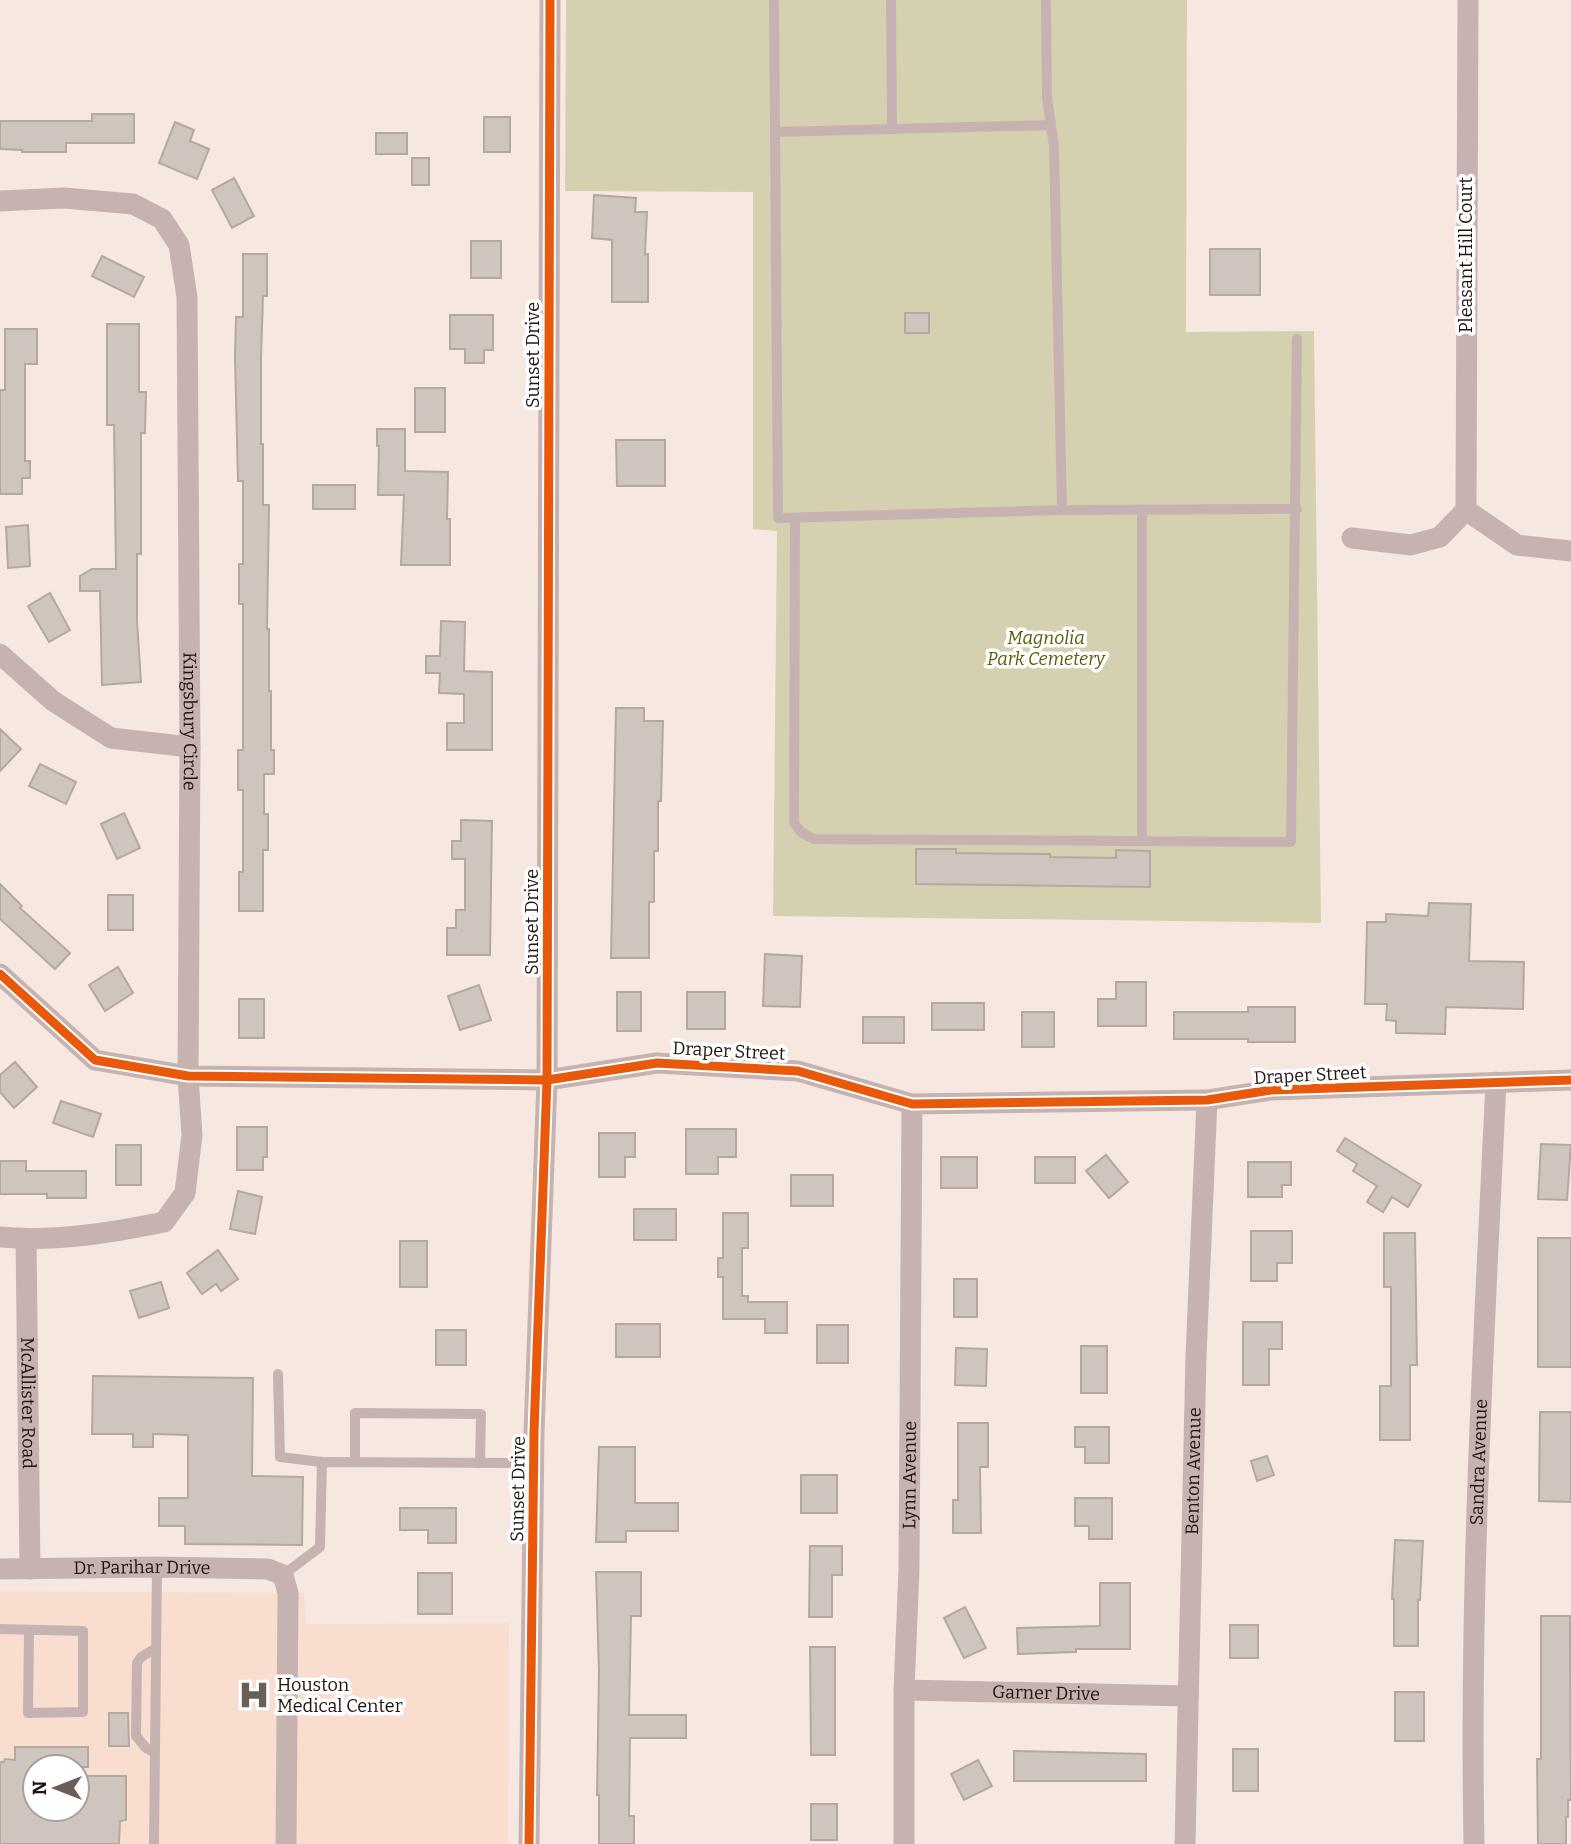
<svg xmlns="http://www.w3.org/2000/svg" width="1571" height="1844" viewBox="0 0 1571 1844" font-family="Bitter,serif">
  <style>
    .built { fill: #f9ded0; fill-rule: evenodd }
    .green { fill: #d5d1b0 }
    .building { fill: #d0c5be; stroke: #b3a9a1; stroke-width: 2 }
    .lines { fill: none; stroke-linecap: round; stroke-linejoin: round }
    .service { stroke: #c6b3b1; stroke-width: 10 }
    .minor { stroke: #c6b3b1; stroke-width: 21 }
    .cycleway-casing { stroke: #fff; stroke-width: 13 }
    .cycleway { stroke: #e8590c; stroke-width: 9 }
    .labels { text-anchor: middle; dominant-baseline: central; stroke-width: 7; stroke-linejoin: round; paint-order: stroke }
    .street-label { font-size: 18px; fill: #1f140f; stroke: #fff }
    .park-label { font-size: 18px; font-style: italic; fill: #595d07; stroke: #fff }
    .poi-label { font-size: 18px; fill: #1f140f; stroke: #fff; text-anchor: start }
  </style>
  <rect width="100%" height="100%" fill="#f6e8e1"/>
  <path class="built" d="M0,1591L304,1593L306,1624L509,1623L508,1844H0ZM35,1767H77V1809H35Z"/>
  <path class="green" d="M566,0H1187L1186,332L1314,331L1321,923L773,916L777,531L753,529V192L565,191Z"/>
  <g class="building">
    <path d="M92,114H134V143H66V152H22V150L0,149V121H92Z"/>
    <rect x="484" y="117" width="26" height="35"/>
    <path d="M175,122L194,130L190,141L209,149L197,179L159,163Z"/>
    <rect x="376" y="133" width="31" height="21"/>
    <rect x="412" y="158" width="17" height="27"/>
    <path d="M234,178L254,216L232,228L212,190Z"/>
    <path d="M594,195L636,198L635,212H647L645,254H648V302H612V240L592,238Z"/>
    <rect x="471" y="241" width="30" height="37"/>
    <rect x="1210" y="249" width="50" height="46"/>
    <path d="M243,254H267V296H263L261,358V444H263V505H269L267,629H269V691H271V750H274V774H264V814H268V850H263V911H239V872H243V790H238V750H243V604H239V564H243V481H238L235,357L236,317H243Z"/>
    <path d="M102,256L144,277L134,297L92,276Z"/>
    <rect x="905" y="313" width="24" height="20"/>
    <path d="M450,315H493V350H484V363H465V349H450Z"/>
    <path d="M107,324H139V392H146L145,433H141V554H137V621L141,682L102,685L100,591H80V576L92,569H116L114,425H107Z"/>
    <path d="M5,329H37V364H25V461H30V478H22V494H0V390H5Z"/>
    <rect x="415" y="388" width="30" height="44"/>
    <path d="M377,429H405V471L448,472L447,519H450V565H401L404,495H378L379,446H377Z"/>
    <path d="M616,440H665V486H617Z"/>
    <rect x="313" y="485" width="42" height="24"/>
    <path d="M28,525L30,566L8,568L6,527Z"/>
    <path d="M50,593L70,630L49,642L28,606Z"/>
    <path d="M441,621L465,622L464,671L492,672V750H447V723H464V694L439,693L440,673H426V656H440Z"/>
    <path d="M616,708H644V721H663L661,801H658V851H654V902H649V958H611Z"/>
    <path d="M0,729L21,749L0,771Z"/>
    <path d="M40,764L76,782L66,804L29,786Z"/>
    <path d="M124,813L140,848L117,859L101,824Z"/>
    <path d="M461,820L492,821L490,955H447V928H456V910H465V859H452V841H461Z"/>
    <path d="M916,849H956V853L1050,854V857L1116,858V850L1150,851V887L916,884Z"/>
    <path d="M0,884L22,906L20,908L70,953L55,969L0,919Z"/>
    <rect x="108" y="895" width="25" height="35"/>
    <path d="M1429,903L1471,904L1469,961L1524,962L1523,1009L1446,1007L1445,1034L1396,1033V1021L1386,1020L1387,1004H1365L1367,922H1386V914L1428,916Z"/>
    <path d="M765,954L802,956L800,1007L763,1006Z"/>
    <path d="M118,967L133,993L105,1011L89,985Z"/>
    <path d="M1116,982H1146V1026H1098V999H1116Z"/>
    <path d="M479,985L491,1020L460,1030L448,996Z"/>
    <rect x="617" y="992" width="24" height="39"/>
    <rect x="687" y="992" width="38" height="37"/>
    <rect x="239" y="999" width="25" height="39"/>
    <rect x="932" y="1003" width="52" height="27"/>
    <path d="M1248,1007H1295V1042H1248V1039H1174V1012H1248Z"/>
    <rect x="1022" y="1012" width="32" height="35"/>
    <rect x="863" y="1017" width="41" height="26"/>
    <path d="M15,1062L37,1087L14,1108L0,1092V1075Z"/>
    <path d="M61,1101L101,1114L93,1137L53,1123Z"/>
    <path d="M237,1127H267V1157H263V1170H237Z"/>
    <path d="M686,1129H736V1157H718V1174H686Z"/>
    <path d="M599,1133H635V1157H625V1177H599Z"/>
    <path d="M1345,1138L1421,1185L1408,1207L1392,1197L1383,1212L1367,1202L1377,1186L1353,1171L1357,1164L1337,1151Z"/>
    <path d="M1541,1144L1571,1145L1567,1200L1538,1199Z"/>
    <rect x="116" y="1145" width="25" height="40"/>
    <path d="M1106,1155L1128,1182L1109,1198L1086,1171Z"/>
    <rect x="941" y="1157" width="36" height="31"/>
    <rect x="1035" y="1157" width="40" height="26"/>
    <path d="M0,1161H26V1171H86V1198H47V1194H0Z"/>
    <path d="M1248,1162H1291V1185H1282V1197H1248Z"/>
    <rect x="791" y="1175" width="42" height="31"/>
    <path d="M238,1191L262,1197L255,1234L230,1229Z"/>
    <rect x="634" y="1209" width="42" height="31"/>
    <path d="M723,1213H748V1248H742V1296H748V1302H787V1333H765V1319H723V1277H718V1258H723Z"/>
    <path d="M1251,1231H1292V1263H1277V1281H1251Z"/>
    <path d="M1384,1233H1415L1417,1365H1410V1440H1380V1386H1391V1287H1384Z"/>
    <rect x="1538" y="1238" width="33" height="129"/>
    <rect x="400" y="1241" width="27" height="46"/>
    <path d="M218,1250L238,1279L221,1291L216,1284L202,1294L187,1273Z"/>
    <rect x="954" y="1279" width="23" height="38"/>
    <path d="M161,1282L169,1308L139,1318L130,1291Z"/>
    <path d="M1243,1322H1282V1349H1269V1385H1243Z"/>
    <rect x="616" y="1324" width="44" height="33"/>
    <rect x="817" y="1325" width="31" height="38"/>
    <rect x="436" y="1330" width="30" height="35"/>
    <rect x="1081" y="1346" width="26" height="47"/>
    <path d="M956,1348L987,1349L986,1386L955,1385Z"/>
    <path d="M93,1376L253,1378L252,1476L303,1477L302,1545L185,1544V1526H159V1498H188V1435L153,1434V1447H133V1434H92Z"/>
    <path d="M1540,1412H1571V1502L1539,1501Z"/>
    <path d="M958,1423H988V1467H980L981,1533H953V1500H958Z"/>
    <path d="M1075,1427H1109V1463H1085V1447H1075Z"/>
    <path d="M599,1447H635V1503H678V1531H626V1542H596Z"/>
    <path d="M1267,1456L1274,1475L1257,1481L1251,1461Z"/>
    <rect x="801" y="1475" width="36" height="38"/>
    <path d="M1075,1498H1112V1539H1089V1526H1075Z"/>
    <path d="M400,1508H456V1543H428V1530H400Z"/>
    <path d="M1395,1540L1423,1541L1420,1600H1418V1646H1394V1599H1392Z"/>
    <path d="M810,1546H842V1575H832V1617H809Z"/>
    <path d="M596,1572H641V1616H631L629,1715H686V1738H630L629,1816H634V1844H599V1795H597L599,1672Z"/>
    <rect x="418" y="1573" width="34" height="41"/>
    <path d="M1100,1583H1130V1649H1076V1652L1018,1654L1017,1628L1100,1626Z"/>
    <path d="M965,1607L986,1648L964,1658L944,1618Z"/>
    <path d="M1541,1616H1570L1571,1800H1568V1817H1566V1844H1538L1537,1759H1541Z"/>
    <rect x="1230" y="1625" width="28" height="33"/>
    <path d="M810,1647H835V1755H811Z"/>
    <rect x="1395" y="1692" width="29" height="49"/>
    <path d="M109,1713H128L129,1746H109Z"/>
    <path d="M15,1747H88V1767H35V1809H77V1776H126V1820L120,1821L119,1844H0V1762H4L5,1759L15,1760Z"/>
    <rect x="1233" y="1749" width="25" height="42"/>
    <path d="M1014,1751L1146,1754V1781H1014Z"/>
    <path d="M978,1760L992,1786L964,1800L951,1774Z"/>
    <rect x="811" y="1804" width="26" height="36"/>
  </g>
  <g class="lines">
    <g class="service">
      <path d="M774,0L778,518L1062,510L1297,509"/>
      <path d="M891,0L892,129"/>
      <path d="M1046,0L1047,98L1054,146L1062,510"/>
      <path d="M775,132L1051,125"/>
      <path d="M1142,510V841"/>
      <path d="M795,518L794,823L801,832L814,839L1291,842L1297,339"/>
      <path d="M278,1374L280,1457L322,1462"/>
      <path d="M355,1462V1413L481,1414L480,1463"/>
      <path d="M283,1575L320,1547L322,1462L534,1463"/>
      <path d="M0,1629L83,1631V1712L28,1713L29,1630"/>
      <path d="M155,1753L146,1748L136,1736L137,1663L141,1657L156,1648"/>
      <path d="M154,1844L157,1567"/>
    </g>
    <g class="minor">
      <path d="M1468,0L1466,510L1517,545L1571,551"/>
      <path id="s1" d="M0,201L64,198L133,204L162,219L179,245L187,297L190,747L188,1076L192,1135L185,1193L164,1222C110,1233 55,1242 0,1237"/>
      <path d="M1352,538L1411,545L1440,537L1466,510"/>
      <path d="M0,654L53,701L111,738L190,747"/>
      <path d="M0,974L95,1060L188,1076L547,1080L657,1063L798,1071L912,1104L1207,1100L1271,1090L1571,1080"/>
      <path id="s2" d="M26,1239L30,1569"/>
      <path id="s3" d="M0,1569L154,1567L268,1569L283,1575L288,1593L286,1844"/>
      <path id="s4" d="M904,1690L1188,1696"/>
      <path d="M529,1844L534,1432L547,1080L550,0"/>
      <path id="s5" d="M904,1844V1690L909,1569L912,1104"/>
      <path id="s6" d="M1185,1844L1196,1356L1207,1100"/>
      <path id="s7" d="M1474,1844C1469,1589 1484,1336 1496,1082"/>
    </g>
    <defs>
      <g id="cycleway">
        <path d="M0,974L95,1060L188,1076L547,1080L657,1063L798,1071L912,1104L1207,1100L1271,1090L1571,1080"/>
        <path d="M529,1844L534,1432L547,1080L550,0"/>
      </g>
    </defs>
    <use href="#cycleway" class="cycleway-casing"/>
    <use href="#cycleway" class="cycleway"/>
  </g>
  <defs>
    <symbol id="hospital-bare" viewBox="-9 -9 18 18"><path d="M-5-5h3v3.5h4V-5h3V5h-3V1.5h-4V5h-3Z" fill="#6a5e58" stroke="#fff" stroke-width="2.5" paint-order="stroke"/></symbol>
  </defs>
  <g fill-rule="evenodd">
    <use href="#hospital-bare" x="232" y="1673" width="44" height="44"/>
  </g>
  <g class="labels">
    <g class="street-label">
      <text transform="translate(1466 255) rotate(-90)">Pleasant Hill Court</text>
      <text transform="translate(533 355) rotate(-90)">Sunset Drive</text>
      <text stroke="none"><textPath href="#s1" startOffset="674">Kingsbury Circle</textPath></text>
      <text transform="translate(532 922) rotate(-90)">Sunset Drive</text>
      <text transform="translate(729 1051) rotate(3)">Draper Street</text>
      <text transform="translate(1310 1075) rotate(-3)">Draper Street</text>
      <text stroke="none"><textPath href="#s2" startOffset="164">McAllister Road</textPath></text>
      <text stroke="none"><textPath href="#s7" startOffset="382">Sandra Avenue</textPath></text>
      <text stroke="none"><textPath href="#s6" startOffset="373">Benton Avenue</textPath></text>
      <text stroke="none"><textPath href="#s5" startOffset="369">Lynn Avenue</textPath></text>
      <text transform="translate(518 1489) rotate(-89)">Sunset Drive</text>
      <text stroke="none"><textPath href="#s3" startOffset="142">Dr. Parihar Drive</textPath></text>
      <text stroke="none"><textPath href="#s4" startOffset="142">Garner Drive</textPath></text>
    </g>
    <g class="park-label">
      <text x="1046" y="638">Magnolia<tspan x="1046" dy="21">Park Cemetery</tspan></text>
    </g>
    <g class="poi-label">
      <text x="277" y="1685">Houston<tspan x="277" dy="21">Medical Center</tspan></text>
    </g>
  </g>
  <g transform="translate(56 1788) rotate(270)"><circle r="33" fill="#ffffff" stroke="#a5a19f" stroke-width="2"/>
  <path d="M0-5L12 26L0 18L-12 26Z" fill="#6a5e58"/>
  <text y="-10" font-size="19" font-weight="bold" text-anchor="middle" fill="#1f140f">N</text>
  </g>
</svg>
